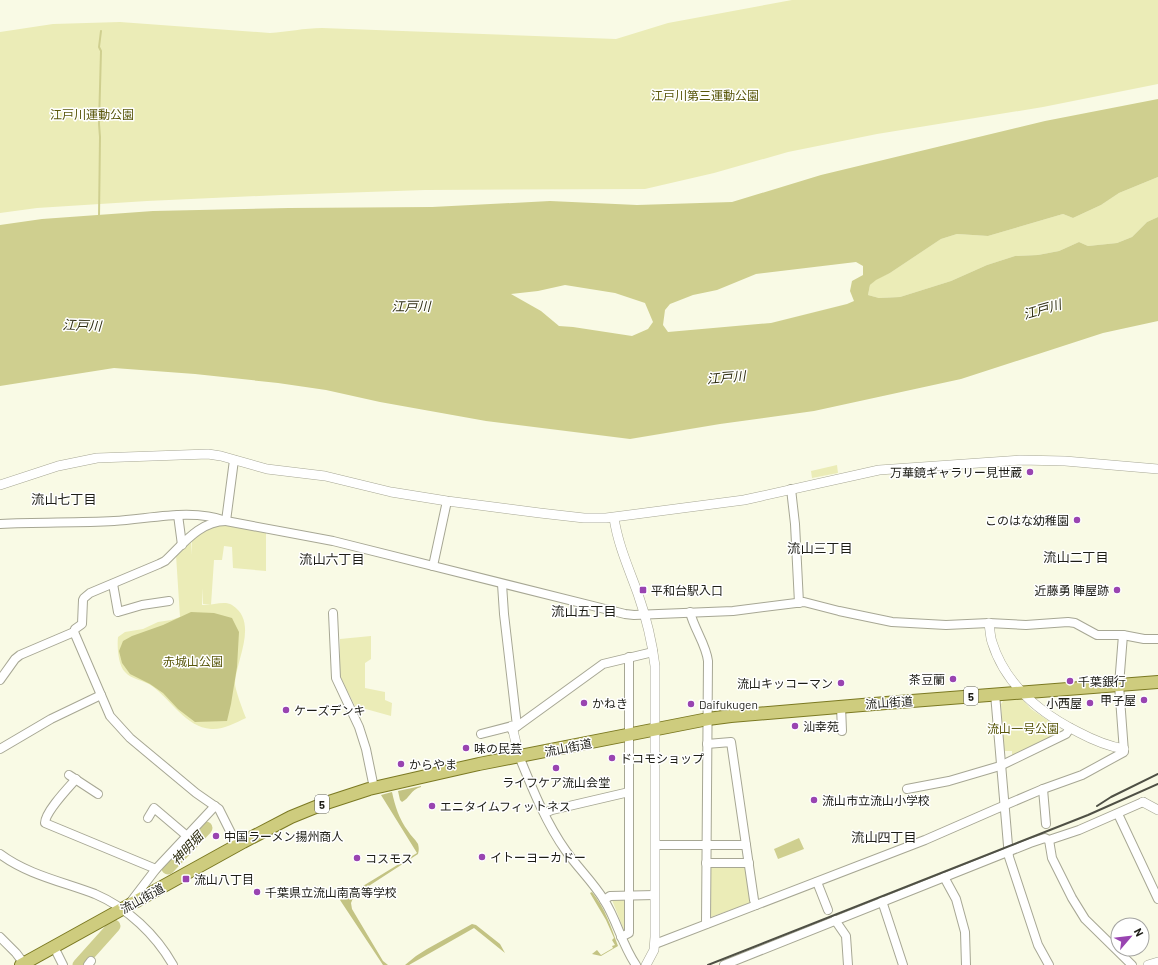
<svg xmlns="http://www.w3.org/2000/svg" width="1158" height="965" viewBox="0 0 1158 965" font-family="Barlow,'Noto Sans JP',sans-serif">
  <style>
    .green { fill: #ebecb7 }
    .forest { fill: #c3c383 }
    .water { fill: #cfcf8f; fill-rule: evenodd }
    .lines { fill: none; stroke-linecap: round; stroke-linejoin: round }
    .stream { stroke: #cfcf8f; stroke-width: 2 }
    .river { stroke: #cfcf8f; stroke-width: 13 }
    .minor-casing { stroke: #a7a794; stroke-width: 10 }
    .tertiary-casing { stroke: #a7a794; stroke-width: 10 }
    .primary-casing { stroke: #7b7922; stroke-width: 14 }
    .minor { stroke: #fff; stroke-width: 8 }
    .tertiary { stroke: #fff; stroke-width: 9 }
    .primary { stroke: #cecc7e; stroke-width: 12 }
    .rail { stroke: #4f5045; stroke-width: 2 }
    .poi-dot { fill: #9944b1; stroke: #fff; stroke-width: 1.5 }
    .labels { text-anchor: middle; dominant-baseline: central; stroke-width: 3; stroke-linejoin: round; paint-order: stroke }
    .shield { fill: #fff; stroke: #61615c; stroke-width: 1 }
    .shield-label { font-size: 11px; font-weight: bold; fill: #1d1d16 }
    .park-label { font-size: 12px; fill: #59570b; stroke: #fff }
    .poi-label { font-size: 12px; fill: #1d1d16; stroke: #fff; text-anchor: start }
    .street-label { font-size: 12px; fill: #1d1d16; stroke: #fff }
    .water-label { font-size: 13px; font-style: italic; fill: #2f2e11; stroke: #fff }
    .neighbourhood-label { font-size: 13px; fill: #1d1d16; stroke: #fff }
  </style>
  <rect width="100%" height="100%" fill="#f9fae5"/>
  <g class="green">
    <path d="M792,0H1158V84L1043,107L877,134L788,152L714,173L645,189L425,190L281,195L147,201L37,208L0,213V32L53,24L120,22L270,33C287,32 304,28 322,28L616,39L668,23Z"/>
    <path d="M1158,177V217L1147,222L1132,237L1117,243L1088,246L1079,242L1059,251L1038,255L1015,256L987,265L951,281L900,297L879,298L868,295L870,285L876,279L890,273L941,239L957,234L988,236L1063,214L1073,218L1101,205L1119,193Z"/>
    <path d="M837,465L838,473L812,478L811,471Z"/>
    <path d="M223,523L266,531V571L233,568L232,547L224,546L222,560H214L211,605L203,604L202,588V605C212,606 224,600 232,605C259,622 236,660 235,683C235,690 243,710 246,718C235,723 223,730 211,729C186,727 171,700 152,686C144,680 132,680 125,672C118,665 117,646 118,637L125,632L143,629L158,622L171,620L180,617L176,555L191,540L192,555V539L200,532Z"/>
    <path d="M371,636V659L365,663V688L385,692V700L392,703L391,716L355,706L340,676V639Z"/>
    <path d="M1022,699L1031,709L1059,728V733L1012,756V751H1004L1001,704L1004,700Z"/>
    <path d="M709,867H747L752,900L750,903L711,917L708,916Z"/>
    <path d="M613,898H625L627,930H624L612,900Z"/>
  </g>
  <g class="forest">
    <path d="M191,612L214,613L232,618L239,632L237,667L231,704L227,721L195,722L178,709L163,693L150,684L130,674L122,663L119,651L123,641L132,636L163,625Z"/>
    <path d="M421,786V787C410,790 410,798 402,802L400,800L398,791Z"/>
    <path d="M392,792C395,806 399,819 408,831C411,836 415,839 418,844C419,848 419,850 418,854L358,893L353,898L351,903L352,909L383,961L388,965H383L340,900L417,853L381,795Z"/>
    <path d="M592,892C605,908 611,927 618,946L601,956L592,954L597,950L601,955L613,948L612,946L615,945L612,940L614,938L606,920L590,893Z"/>
    <path d="M472,924L476,925L500,944L505,953L474,928L409,965H405L416,956L427,949Z"/>
  </g>
  <g class="water">
    <path d="M1158,99V177L1119,193L1101,205L1073,218L1063,214L988,236L957,234L941,239L890,273L876,280L870,285L868,295L879,298L900,297L951,281L987,265L1015,256L1038,255L1059,251L1079,242L1088,246L1117,243L1132,237L1147,222L1158,217V321L1103,333L961,379L814,411L720,424L630,439L486,421L380,402L326,390L278,383L195,374L114,368L0,386V225L42,219L153,211L289,208L432,207L550,201L637,205L732,202L821,175L1045,121ZM856,262L863,266V275L852,281L850,291L854,301L847,304L771,323L668,332L663,325L665,310L670,304L693,295L717,290L756,274ZM565,285L615,293L645,303L653,322L648,329L632,336L573,327L559,326L541,311L511,294L538,291Z"/>
    <path d="M799,838L804,849L778,859L774,849Z"/>
  </g>
  <g class="lines">
    <path class="stream" d="M99,217L100,137L99,124L101,51L99,47L101,31"/>
    <g class="river">
      <path d="M168,868L206,828"/>
      <path d="M79,965L114,926"/>
    </g>
    <defs>
      <g id="minor">
        <path d="M234,460L226,521C200,521 183,544 165,561L159,564L90,593L84,598L83,600L82,624L75,629L74,632L110,716L130,738L196,793L219,809L237,845"/>
        <path d="M791,489L795,524L799,603"/>
        <path d="M178,515L182,545"/>
        <path d="M0,524C38,522 76,523 114,521C150,519 192,508 226,521L333,541L625,614L634,615L733,611L804,602L839,611L892,622L946,625L989,623L1026,625L1068,622L1075,623L1097,635H1123L1144,639H1158"/>
        <path d="M433,566L447,501"/>
        <path d="M113,584L118,612L142,605L169,601"/>
        <path d="M502,584L504,614L517,726"/>
        <path d="M690,612C694,629 706,644 708,661L706,924"/>
        <path d="M333,613L336,678L359,727L366,749L374,788"/>
        <path d="M0,680L15,659L20,655L74,632"/>
        <path d="M995,694L1009,857L1038,945L1049,965"/>
        <path d="M841,706L842,731"/>
        <path d="M512,730L603,664L653,652"/>
        <path d="M481,734L512,726"/>
        <path d="M707,744L731,742L754,900L756,905"/>
        <path d="M0,749L51,719L101,695"/>
        <path d="M519,756C532,788 546,823 566,851C578,868 593,882 604,900C617,920 622,945 636,965"/>
        <path d="M69,775L98,794"/>
        <path d="M76,779C68,788 45,812 45,823L156,869L215,806"/>
        <path d="M907,789L949,781L1000,766L1066,734L1070,728"/>
        <path d="M1043,789L1046,824"/>
        <path d="M545,813L552,810L629,792"/>
        <path d="M1118,814L1158,899"/>
        <path d="M148,818L154,808L187,836"/>
        <path d="M1049,840L1052,858L1072,898L1085,919L1132,965"/>
        <path d="M655,845H746"/>
        <path d="M0,854C28,875 64,882 95,894C128,908 156,935 173,965"/>
        <path d="M706,863H749"/>
        <path d="M944,877L956,899L965,932L966,965"/>
        <path d="M817,882L828,910"/>
        <path d="M604,900L610,896L655,895"/>
        <path d="M882,901L903,965"/>
        <path d="M130,903L156,869"/>
        <path d="M835,920L846,936L848,965"/>
        <path d="M0,937L16,953L25,965"/>
        <path d="M621,937L629,933V657"/>
        <path d="M655,944L925,840L996,809L1043,789L1082,775L1124,752L1119,685L1123,635"/>
        <path d="M54,947L63,965"/>
        <path d="M88,965L91,961"/>
        <path d="M724,965L1030,843L1045,838L1049,840L1079,830L1143,802"/>
      </g>
      <g id="tertiary">
        <path d="M0,485L58,466L97,458L208,454L221,456L267,469L325,476L391,492L447,501L540,513L584,518H606L744,500L879,470L1020,460L1065,461L1158,469"/>
        <path d="M614,518C618,545 629,569 638,594C646,617 652,641 655,666V937L654,950L646,965"/>
        <path d="M989,623C990,629 990,636 992,642C1005,684 1040,713 1078,732C1093,740 1107,746 1124,749"/>
        <path d="M512,726L519,756"/>
        <path d="M1143,802L1158,810"/>
        <path d="M1148,965L1158,962"/>
      </g>
      <path id="primary" d="M21,965L243,842L291,817L323,804L369,789L479,764L708,719L731,716L886,703L1158,682"/>
    </defs>
    <use href="#minor" class="minor-casing"/>
    <use href="#tertiary" class="tertiary-casing"/>
    <use href="#primary" class="primary-casing"/>
    <use href="#minor" class="minor"/>
    <use href="#tertiary" class="tertiary"/>
    <use href="#primary" class="primary"/>
    <g class="rail">
      <path d="M1097,806L1111,797L1158,774"/>
      <path d="M708,965L1088,815L1158,784"/>
    </g>
  </g>
  <g class="poi-dot">
    <circle cx="1030" cy="472" r="4"/>
    <circle cx="1077" cy="520" r="4"/>
    <rect x="639" y="586" width="8" height="8" rx="2"/>
    <circle cx="1117" cy="590" r="4"/>
    <circle cx="953" cy="679" r="4"/>
    <circle cx="1070" cy="681" r="4"/>
    <circle cx="841" cy="683" r="4"/>
    <circle cx="1144" cy="700" r="4"/>
    <circle cx="584" cy="703" r="4"/>
    <circle cx="1090" cy="703" r="4"/>
    <circle cx="691" cy="704" r="4"/>
    <circle cx="286" cy="710" r="4"/>
    <circle cx="795" cy="726" r="4"/>
    <circle cx="466" cy="748" r="4"/>
    <circle cx="612" cy="758" r="4"/>
    <circle cx="401" cy="764" r="4"/>
    <circle cx="556" cy="768" r="4"/>
    <circle cx="814" cy="800" r="4"/>
    <circle cx="432" cy="806" r="4"/>
    <circle cx="216" cy="836" r="4"/>
    <circle cx="482" cy="857" r="4"/>
    <circle cx="357" cy="858" r="4"/>
    <rect x="182" y="875" width="8" height="8" rx="2"/>
    <circle cx="257" cy="892" r="4"/>
  </g>
  <g class="labels">
    <g class="shield">
      <rect x="964" y="687" width="14" height="18" rx="3"/>
      <rect x="315" y="795" width="14" height="18" rx="3"/>
    </g>
    <g class="shield-label">
      <text x="971" y="696">5</text>
      <text x="322" y="804">5</text>
    </g>
    <g class="park-label">
      <text x="705" y="95">江戸川第三運動公園</text>
      <text x="92" y="114">江戸川運動公園</text>
      <text x="193" y="661">赤城山公園</text>
      <text x="1023" y="728">流山一号公園</text>
    </g>
    <g class="poi-label">
      <text x="1022" y="472" text-anchor="end">万華鏡ギャラリー見世蔵</text>
      <text x="1069" y="520" text-anchor="end">このはな幼稚園</text>
      <text x="651" y="590">平和台駅入口</text>
      <text x="1109" y="590" text-anchor="end">近藤勇 陣屋跡</text>
      <text x="945" y="679" text-anchor="end">茶豆蘭</text>
      <text x="1078" y="681">千葉銀行</text>
      <text x="833" y="683" text-anchor="end">流山キッコーマン</text>
      <text x="1136" y="700" text-anchor="end">甲子屋</text>
      <text x="592" y="703">かねき</text>
      <text x="1082" y="703" text-anchor="end">小西屋</text>
      <text x="699" y="704">Daifukugen</text>
      <text x="294" y="710">ケーズデンキ</text>
      <text x="803" y="726">汕幸苑</text>
      <text x="474" y="748">味の民芸</text>
      <text x="620" y="758">ドコモショップ</text>
      <text x="409" y="764">からやま</text>
      <text x="556" y="782" text-anchor="middle">ライフケア流山会堂</text>
      <text x="822" y="800">流山市立流山小学校</text>
      <text x="440" y="806">エニタイムフィットネス</text>
      <text x="224" y="836">中国ラーメン揚州商人</text>
      <text x="490" y="857">イトーヨーカドー</text>
      <text x="365" y="858">コスモス</text>
      <text x="194" y="879">流山八丁目</text>
      <text x="265" y="892">千葉県立流山南高等学校</text>
    </g>
    <g class="street-label">
      <text transform="translate(889 702) rotate(-4)">流山街道</text>
      <text transform="translate(568 747) rotate(-11)">流山街道</text>
      <text transform="translate(142 898) rotate(-29)">流山街道</text>
    </g>
    <g class="water-label">
      <text x="411" y="306">江戸川</text>
      <text transform="translate(1042 309) rotate(-16)">江戸川</text>
      <text transform="translate(82 325) rotate(2)">江戸川</text>
      <text transform="translate(726 377) rotate(-5)">江戸川</text>
      <text transform="translate(187 848) rotate(-47)">神明堀</text>
    </g>
    <g class="neighbourhood-label">
      <text x="64" y="499">流山七丁目</text>
      <text x="820" y="548">流山三丁目</text>
      <text x="1076" y="557">流山二丁目</text>
      <text x="332" y="559">流山六丁目</text>
      <text x="584" y="611">流山五丁目</text>
      <text x="884" y="837">流山四丁目</text>
    </g>
  </g>
  <g transform="translate(1130 937) rotate(62)"><circle r="19" fill="#ffffff" stroke="#a5a5a2"/>
  <path d="M0-3L7 15L0 10L-7 15Z" fill="#9944b1"/>
  <text y="-6" font-size="11" font-weight="bold" text-anchor="middle" fill="#1d1d16">N</text>
  </g>
</svg>
